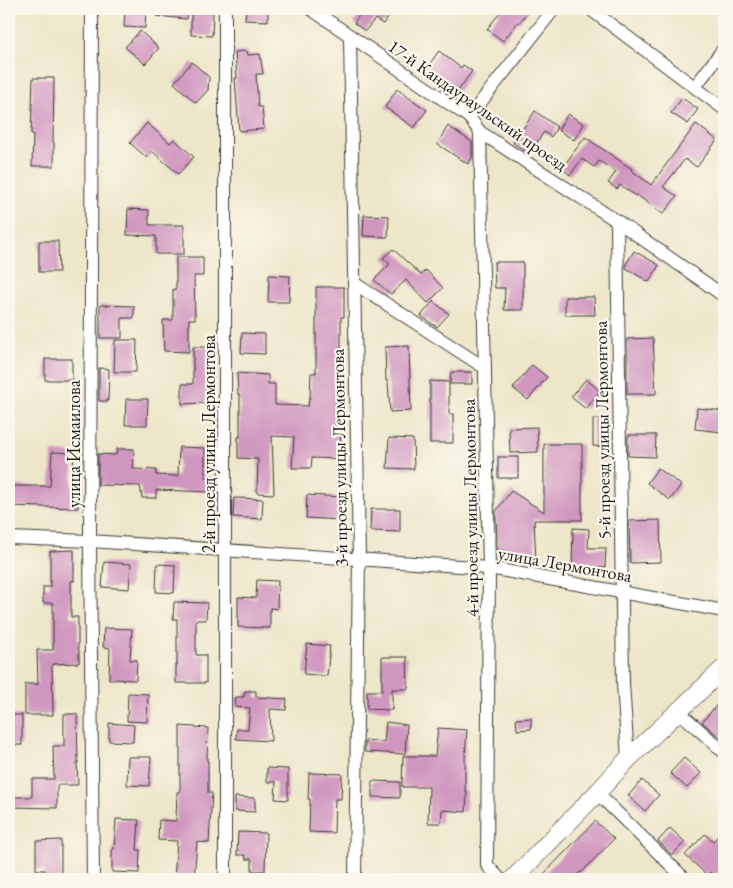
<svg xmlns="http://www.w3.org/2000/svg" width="733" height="888" viewBox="0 0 733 888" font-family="'EB Garamond',serif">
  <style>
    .building { fill: #d096bf }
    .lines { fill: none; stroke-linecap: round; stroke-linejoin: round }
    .street-casing { stroke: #3b3a36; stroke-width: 14 }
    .secondary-casing { stroke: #3b3a36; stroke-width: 19 }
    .street { stroke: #fff; stroke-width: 12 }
    .secondary { stroke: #fff; stroke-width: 18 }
    .labels { text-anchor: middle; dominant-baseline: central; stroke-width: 4.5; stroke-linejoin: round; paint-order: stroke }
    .street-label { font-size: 18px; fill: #1c1c1c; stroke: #fbf7ec }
  </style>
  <rect width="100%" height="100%" fill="#fbf7ec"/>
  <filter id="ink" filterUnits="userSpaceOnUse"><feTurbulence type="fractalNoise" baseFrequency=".02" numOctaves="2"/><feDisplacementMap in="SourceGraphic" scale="10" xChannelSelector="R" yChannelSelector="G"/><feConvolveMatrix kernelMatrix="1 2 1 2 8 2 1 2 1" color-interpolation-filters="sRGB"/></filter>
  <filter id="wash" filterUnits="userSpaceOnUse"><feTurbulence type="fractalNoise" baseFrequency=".0096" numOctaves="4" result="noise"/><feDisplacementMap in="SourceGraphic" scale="20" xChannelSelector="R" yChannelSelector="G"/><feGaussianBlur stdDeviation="1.12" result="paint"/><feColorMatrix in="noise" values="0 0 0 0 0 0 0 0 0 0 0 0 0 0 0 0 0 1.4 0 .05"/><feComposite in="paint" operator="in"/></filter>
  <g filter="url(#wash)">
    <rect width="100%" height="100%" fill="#ede6c9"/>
    <g id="blocks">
      <g class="building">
        <path d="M125,9H146L145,28L124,27Z"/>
        <path d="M156,9H188L187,19L156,16Z"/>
        <path d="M246,9H268V21L245,20Z"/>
        <path d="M359,9H386L392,13L383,24L375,19L365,31L354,23L362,11Z"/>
        <path d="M503,9H530L519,23L518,22L503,41L487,29Z"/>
        <path d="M191,11L213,12L212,36L191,35Z"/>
        <path d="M140,31L159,48L145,64L125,47Z"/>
        <path d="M247,51L248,55L260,54L263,74H256L258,107H262L264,129L239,131L235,78H237L235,52Z"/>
        <path d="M439,51L461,68L463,65L472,71L454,97L445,90L448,86L426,69Z"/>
        <path d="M192,62L209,77L208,90L196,103L174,83Z"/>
        <path d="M33,78H54L53,142H54V166H32L33,134H31Z"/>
        <path d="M397,89L427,110L414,128L385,107Z"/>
        <path d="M682,98L698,109L688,124L671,113Z"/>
        <path d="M535,111L557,127L551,137L544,132L529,154L513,143Z"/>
        <path d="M568,114L584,124L574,140L558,130Z"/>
        <path d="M147,123L170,143L174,139L194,157L178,174L152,151L147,158L130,143Z"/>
        <path d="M696,124L717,140L697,167L685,159L663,187L677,196L663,214L637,195L636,196L620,185L617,189L608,183L616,172L599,161L594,167L582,159L570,175L562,168L585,137L632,169L631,170L651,185Z"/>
        <path d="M448,126L472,142V158L468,164L437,144Z"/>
        <path d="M128,209L149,210V225H184V254H156V236L127,235Z"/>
        <path d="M364,215L389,216L388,237L363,236Z"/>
        <path d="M39,241H58L59,272H39Z"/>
        <path d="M393,249L421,275L426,270L443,288L428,303L406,280L391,294L374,280L390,264L383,258Z"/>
        <path d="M634,251L659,265L649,282L626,268V264Z"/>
        <path d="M176,257H203V276H194L195,319H189V352L164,351L163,320H173V289H176Z"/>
        <path d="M494,262H523V310H504L505,288H495Z"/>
        <path d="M269,275L290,276L289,302H268Z"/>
        <path d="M316,287H344V317H341V355H338L336,411H341L340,459L312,458L311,468H292L294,437L272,436L274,494L257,493L258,459L238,458V437H240V395H238L237,373L268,375V384H275V405L308,406L309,398H310L311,373H316Z"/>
        <path d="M565,297H594L595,315H565Z"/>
        <path d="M433,301L449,314L437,327L421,316Z"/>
        <path d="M100,305L134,306V318H122V338H100Z"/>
        <path d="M242,333L265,334V354L241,353Z"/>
        <path d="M653,338L656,394H627V339Z"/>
        <path d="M115,340H137L136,372H114Z"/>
        <path d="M409,346L410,382L411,411L390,412L388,381H386L385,347Z"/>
        <path d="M193,347H214V377H206V403L182,404V384H193Z"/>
        <rect x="45" y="359" width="27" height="21"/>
        <path d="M532,365L547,377L528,400L513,388Z"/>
        <path d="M99,368L109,369L108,401H99Z"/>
        <path d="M451,372H472V384H450Z"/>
        <path d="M586,379L600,391L586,409L571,397Z"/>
        <path d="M430,381L449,382V414H453V443H430Z"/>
        <path d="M126,399H148L147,425H125Z"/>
        <path d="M697,408L724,411L722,432L695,429Z"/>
        <path d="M593,419H605V447L593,446Z"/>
        <path d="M537,427L538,452L510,453L509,428Z"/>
        <path d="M628,435H656L655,457L628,456Z"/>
        <path d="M389,438L413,439L414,469L387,468Z"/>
        <path d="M544,444H582V520H534L536,562L497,549L496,511L511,491L544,512Z"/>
        <path d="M179,447L205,448V477H212V492L156,490V498H142L140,486L98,485V454L116,455L117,449H134L133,469L156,470V475L178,476Z"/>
        <path d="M52,452L74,453L72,487H79L78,508L9,506V496H13L14,486H50Z"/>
        <rect x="498" y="457" width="20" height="21"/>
        <path d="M658,468L681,485L670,500L647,483Z"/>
        <path d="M307,495L342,497L341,520L306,518Z"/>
        <path d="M234,498L263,499L262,519L233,517Z"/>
        <path d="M371,509H400V532L370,531Z"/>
        <path d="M660,520L661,562L630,563L629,521Z"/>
        <path d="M573,528L589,529L588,548H606L605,568L572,567Z"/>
        <path d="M74,550V581H71V617H78V649H79V663L52,664L53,715H25V684H38L37,650H53V603H43V587H50V551Z"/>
        <path d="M104,562L131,564L129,589L102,587Z"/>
        <path d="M157,564L175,565L174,593L156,592Z"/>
        <path d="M257,580L278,581L277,609L270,608V628L238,627V597L256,598Z"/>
        <path d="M174,602L207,603L206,620H196V655H206V683H176V665H177V619H173Z"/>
        <path d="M104,628L132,629L130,660H137L136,680L109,679L110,648L103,647Z"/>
        <path d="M307,644L330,646L327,676L304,674Z"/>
        <path d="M382,657H407L408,689H392V710L367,709V691H382Z"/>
        <path d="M245,691H256V697L287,699L286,710L270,709L271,741L236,739L237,729H248L250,708L235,707L236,697H244Z"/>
        <path d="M128,693L148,694L147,722L127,721Z"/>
        <path d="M724,697V741L702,722Z"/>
        <path d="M64,714H77L78,763H77L78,785H57V808L9,807V797H32V779H54L53,746H64Z"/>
        <rect x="9" y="715" width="13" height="30"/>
        <path d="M531,718V729L517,730L516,719Z"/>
        <path d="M386,722L407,725L405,754L365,752V740L384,742Z"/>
        <path d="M109,723L134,725L133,742L109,741Z"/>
        <path d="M180,726L208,728L207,761H208V793H212L209,843L197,842L194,879H174L177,841L158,840L159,820L176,821L177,792H180Z"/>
        <path d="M438,728L467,730L465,757V791H467L466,812L442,810L441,823H428L429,787H402L403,756H435Z"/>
        <path d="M128,757H151L149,786L127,785Z"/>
        <path d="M684,758L701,773L687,788L670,773Z"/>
        <path d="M267,768L288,769V800L275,799L276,782H267Z"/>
        <path d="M309,773L342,774L341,799H335L334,833L309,832L310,799H308Z"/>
        <path d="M642,780L659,795L645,811L628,796Z"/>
        <path d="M372,781L400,782V798L372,797Z"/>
        <path d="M235,797L255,798V812L235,811Z"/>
        <path d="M116,819L139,820L137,850H140L139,873L112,872V849H114Z"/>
        <path d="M595,821L614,839L581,873L580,872L573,879H539Z"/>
        <path d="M670,828L685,842L672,855L658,841Z"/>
        <path d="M724,830V879H717L710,872L707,875L685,855L705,834L713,841Z"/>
        <path d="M238,832L266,833L265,871H252V859H246L245,855H237Z"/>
        <path d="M61,840V879H44L45,870H36V841Z"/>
      </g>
    </g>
  </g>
  <g filter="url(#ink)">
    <use href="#blocks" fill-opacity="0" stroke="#3b3a36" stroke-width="1"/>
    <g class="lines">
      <defs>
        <g id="street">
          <path d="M92,9L90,541L93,879"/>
          <path d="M311,9L469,117L480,132L617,221L724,296"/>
          <path d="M590,9L724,109"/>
          <path d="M350,37L359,559L355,879"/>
          <path d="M695,87L724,48"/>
          <path d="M469,117L554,9"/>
          <path d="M480,132L489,568L487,865L500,879"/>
          <path d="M617,221L623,683L628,759"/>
          <path d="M354,283L485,368"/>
          <path d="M9,538L90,541L489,568L724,611"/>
          <path d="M678,711L724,752"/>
          <path d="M597,793L685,879"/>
          <path d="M225,879V9"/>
        </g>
        <path id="secondary" d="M513,879L597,793L628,759L724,668"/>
      </defs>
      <use href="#street" class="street-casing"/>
      <use href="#secondary" class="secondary-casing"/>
      <use href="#street" class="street"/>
      <use href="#secondary" class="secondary"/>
    </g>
  </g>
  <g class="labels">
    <g class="street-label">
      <text transform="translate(478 105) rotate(35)">17-й Кандаураульский проезд</text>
      <text transform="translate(602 430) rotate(-91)">5-й проезд улицы Лермонтова</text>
      <text transform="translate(73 444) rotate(-90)">улица Исмаилова</text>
      <text transform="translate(208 444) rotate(-90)">2-й проезд улицы Лермонтова</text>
      <text transform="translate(339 458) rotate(-91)">3-й проезд улицы Лермонтова</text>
      <text transform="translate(470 508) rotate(-91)">4-й проезд улицы Лермонтова</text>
      <text transform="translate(565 564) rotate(10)">улица Лермонтова</text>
    </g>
  </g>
  <rect width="733" height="888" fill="none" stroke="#fbf7ec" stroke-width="30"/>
</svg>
